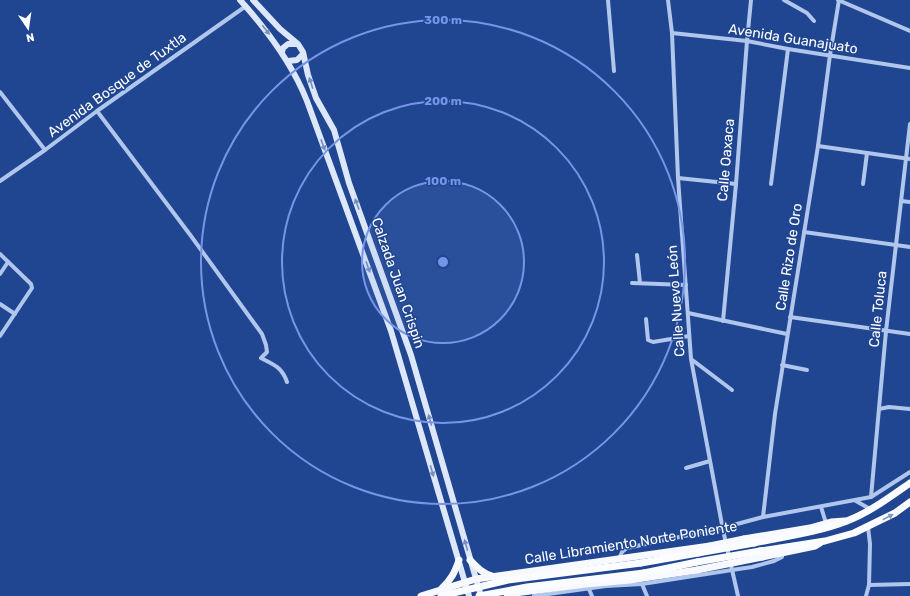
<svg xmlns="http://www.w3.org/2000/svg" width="910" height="596" viewBox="0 0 910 596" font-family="Rubik,sans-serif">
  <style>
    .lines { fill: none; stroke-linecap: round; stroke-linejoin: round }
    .minor { stroke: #b1c6ed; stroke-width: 4 }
    .secondary { stroke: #dde7fa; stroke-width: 6 }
    .primary { stroke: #f7f9ff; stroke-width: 7 }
    .trunk { stroke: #fbfcff; stroke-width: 7 }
    .primary-bridge { stroke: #f7f9ff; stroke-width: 7 }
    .trunk-bridge { stroke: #fbfcff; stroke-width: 7 }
    .oneway { fill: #758ec0 }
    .oneway2 { fill: #8398c2 }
    .ring { fill: none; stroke: #7795e8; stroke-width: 2 }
    .labels { text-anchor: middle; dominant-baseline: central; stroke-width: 3; stroke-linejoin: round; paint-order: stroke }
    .street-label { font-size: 14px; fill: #fff; stroke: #204691 }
    .centre { fill: #7795e8; stroke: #204691; stroke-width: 2 }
    .ring-label { font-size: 12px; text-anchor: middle; font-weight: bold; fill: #7795e8; stroke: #204691; stroke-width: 3; stroke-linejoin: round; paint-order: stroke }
  </style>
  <rect width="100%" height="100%" fill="#204691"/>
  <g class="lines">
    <g class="minor">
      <path d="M608,0L614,71"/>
      <path d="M668,0L672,33L678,178L691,359L723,530L738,596"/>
      <path d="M784,0L807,13L814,21"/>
      <path d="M838,0L910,31"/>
      <path d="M672,33L747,41L788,49L910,68"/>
      <path d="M0,92L45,150"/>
      <path d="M97,111L191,236L262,334L266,345L267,352L261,358C274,365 282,367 287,382"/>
      <path d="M818,146L910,159"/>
      <path d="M678,178L736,184"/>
      <path d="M0,181L45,150L97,111L246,6"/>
      <path d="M771,184L788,49"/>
      <path d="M863,184L867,153"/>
      <path d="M901,201L910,202"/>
      <path d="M804,232L910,247"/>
      <path d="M0,254L31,284L32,288L0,336"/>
      <path d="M637,255L640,283"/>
      <path d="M0,274L8,262"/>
      <path d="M632,283L686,285"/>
      <path d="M0,304L15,314"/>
      <path d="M688,313L787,334"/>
      <path d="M790,317L910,334"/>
      <path d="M646,319L648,340L653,342L689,336"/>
      <path d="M723,321L736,184L747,41L751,0"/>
      <path d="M691,359L732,390"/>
      <path d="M782,365L807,370"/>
      <path d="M879,409L889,407L910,409"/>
      <path d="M686,468L710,461"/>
      <path d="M871,497L886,331L910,124"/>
      <path d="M856,501L870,509"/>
      <path d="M821,507L826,523"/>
      <path d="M763,517L775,414L818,146L830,55L839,0"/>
      <path d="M619,559L622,552L627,548L722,528L763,517L871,497L910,472"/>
      <path d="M642,584L647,596"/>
      <path d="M869,585L910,584"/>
      <path d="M588,587L592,596"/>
      <path d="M534,596L606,586L642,584L732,570L752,567L774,561L782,557V553"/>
      <path d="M866,596L869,585L870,544L868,527"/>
    </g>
    <g class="secondary">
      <path d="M240,0C268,31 292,63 307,101L391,331L469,596"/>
      <path d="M253,0L280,29L298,44L303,52L308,75L316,98L334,130L349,183L411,355L481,596"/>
      <path d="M282,52L283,48L288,44H297"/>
      <path d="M288,61L297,60L303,54"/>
    </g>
    <g class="primary">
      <path d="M744,539L810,528L831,522L845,521"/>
      <path d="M762,557L815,546L820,543"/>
      <path d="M470,560C477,567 482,573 492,576"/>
      <path d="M442,588C451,580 455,572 459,560"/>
      <path d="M507,594L586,584L630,580L697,570"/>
      <path d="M421,596L476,579L710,546"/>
    </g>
    <g class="trunk">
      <path d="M754,543C783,537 819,532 847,521C870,512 890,497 910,483"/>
      <path d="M760,551L825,541L854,533L895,513L910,502"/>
      <path d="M641,563L698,553"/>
      <path d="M644,573L697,562"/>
    </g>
    <g class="primary-bridge">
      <path d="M710,546L744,539"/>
      <path d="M697,570L762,557"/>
    </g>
    <g class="trunk-bridge">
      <path d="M698,553L754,543"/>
      <path d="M697,562L760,551"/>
      <path d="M441,596L508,580L641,563"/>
      <path d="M479,596L527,587L644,573"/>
    </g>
  </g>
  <defs><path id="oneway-solid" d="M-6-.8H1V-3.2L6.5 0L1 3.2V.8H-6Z"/></defs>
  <g class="oneway">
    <use href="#oneway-solid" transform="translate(266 30) rotate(52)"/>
    <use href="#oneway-solid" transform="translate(311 83) rotate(-108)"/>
    <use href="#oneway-solid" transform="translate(323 145) rotate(70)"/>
    <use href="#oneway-solid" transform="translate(357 204) rotate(-110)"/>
    <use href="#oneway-solid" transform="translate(368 267) rotate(70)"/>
    <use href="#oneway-solid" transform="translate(430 420) rotate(-106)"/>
    <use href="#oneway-solid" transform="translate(432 471) rotate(74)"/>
    <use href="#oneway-solid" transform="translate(466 545) rotate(-106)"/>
  </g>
  <use class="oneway2" href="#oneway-solid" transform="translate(888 517) rotate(-28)"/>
  <circle cx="443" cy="262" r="81" fill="#7795e8" fill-opacity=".12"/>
  <g class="ring">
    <circle cx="443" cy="262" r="81"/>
    <circle cx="443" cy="262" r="161"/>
    <circle cx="443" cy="262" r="242"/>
  </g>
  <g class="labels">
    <g class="street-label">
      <text transform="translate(793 39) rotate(9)">Avenida Guanajuato</text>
      <text transform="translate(117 85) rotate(-36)">Avenida Bosque de Tuxtla</text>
      <text transform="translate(726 160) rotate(-85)">Calle Oaxaca</text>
      <text transform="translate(789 257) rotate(-81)">Calle Rizo de Oro</text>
      <text transform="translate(398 283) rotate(71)">Calzada Juan Crispin</text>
      <text transform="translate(676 301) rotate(-94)">Calle Nuevo León</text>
      <text transform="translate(878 309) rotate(-84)">Calle Toluca</text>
      <text transform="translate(631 543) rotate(-9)">Calle Libramiento Norte Poniente</text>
    </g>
  </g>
  <circle cx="443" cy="262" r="6" class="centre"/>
  <g class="ring-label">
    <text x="443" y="24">300 m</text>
    <text x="443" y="105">200 m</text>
    <text x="443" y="185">100 m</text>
  </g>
  <g transform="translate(28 28) rotate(167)" stroke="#204691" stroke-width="3" paint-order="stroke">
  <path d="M0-3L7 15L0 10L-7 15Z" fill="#ffffff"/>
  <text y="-6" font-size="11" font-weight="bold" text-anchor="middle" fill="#ffffff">N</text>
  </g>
</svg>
